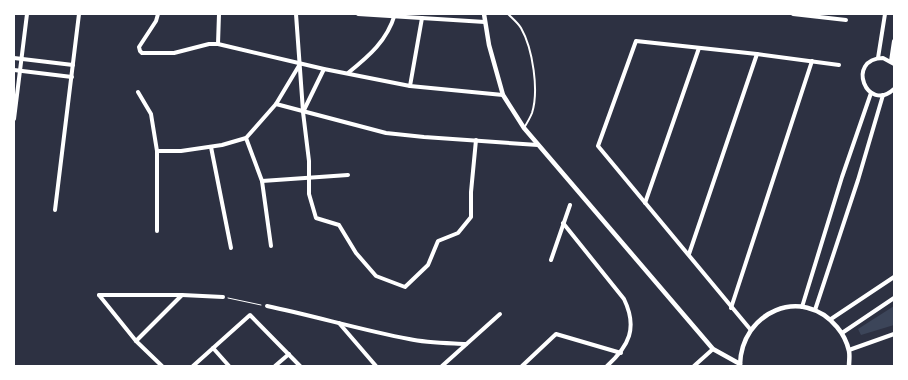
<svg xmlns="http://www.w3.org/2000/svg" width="908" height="380" viewBox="0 0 908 380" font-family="'Sofia Sans Condensed',sans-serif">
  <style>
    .green { fill: #3c4559 }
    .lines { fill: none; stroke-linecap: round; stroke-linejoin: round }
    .path { stroke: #fff; stroke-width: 1 }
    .service { stroke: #fff; stroke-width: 2 }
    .minor { stroke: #fff; stroke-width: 4 }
    .tertiary { stroke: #fff; stroke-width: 4.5 }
  </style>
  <rect width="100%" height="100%" fill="#2d3142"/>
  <path class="green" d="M894,306V325L861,335L858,329Z"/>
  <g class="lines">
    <path class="path" d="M228,298L261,305"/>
    <path class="service" d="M508,14C512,18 518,23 521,28C533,49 539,91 532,113C530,118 527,123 524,128"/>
    <g class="minor">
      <path d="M158,14L156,21L139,47L140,51L142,53H174L209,44H218L324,69L410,86L503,95"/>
      <path d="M296,14L303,111"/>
      <path d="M358,14L485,22"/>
      <path d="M793,14L846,20"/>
      <path d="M218,44L219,14"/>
      <path d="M14,58L73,65"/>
      <path d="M878,58L885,14"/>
      <path d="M891,61L894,41"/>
      <path d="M894,64L883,58C845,59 867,114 894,89"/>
      <path d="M324,69L303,112L309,161V194L316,218L339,225L356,253L376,276L405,287L428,265L438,241L458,233L471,217V192L476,140"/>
      <path d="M14,70L72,77"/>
      <path d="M348,73C369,56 387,41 395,14"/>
      <path d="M410,86L422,18"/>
      <path d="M138,92L151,114L157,151H181L222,145L246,138L276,104L300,64"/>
      <path d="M276,104L386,133L424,137L538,145"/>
      <path d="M14,119L27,14"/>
      <path d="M246,138L262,181L348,175"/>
      <path d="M211,147L231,248"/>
      <path d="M157,151V231"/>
      <path d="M262,181L271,246"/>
      <path d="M645,203L699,48"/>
      <path d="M55,210L79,14"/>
      <path d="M563,223L624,299C638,328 629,346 607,366"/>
      <path d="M689,254L757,54"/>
      <path d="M551,260L570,205"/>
      <path d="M99,295H182L223,297"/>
      <path d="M99,295L136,341L162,366"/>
      <path d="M267,306C315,316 361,330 409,339C427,343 447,343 466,344"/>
      <path d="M802,307L842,177L871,93"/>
      <path d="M731,308L812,61"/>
      <path d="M815,310L858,180L883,95"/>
      <path d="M831,319L894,277"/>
      <path d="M339,323L376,366"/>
      <path d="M750,329L598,146L636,41L757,54L839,65"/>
      <path d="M842,333L894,298"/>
      <path d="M136,341L182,295"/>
      <path d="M213,348L229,366"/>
      <path d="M849,350L894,334"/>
      <path d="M193,366L250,315L300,366"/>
      <path d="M275,366L289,354"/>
      <path d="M442,366L500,314"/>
      <path d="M522,366L556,334L621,353"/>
      <path d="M694,366L713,349"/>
    </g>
    <g class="tertiary">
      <path d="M484,14L489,45L503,95L524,128L713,349L740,364"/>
      <path d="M740,365C741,312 802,285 837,327C843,334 847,342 849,351C850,356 849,361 849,366"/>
    </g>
  </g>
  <rect width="908" height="380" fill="none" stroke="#ffffff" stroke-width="30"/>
</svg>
